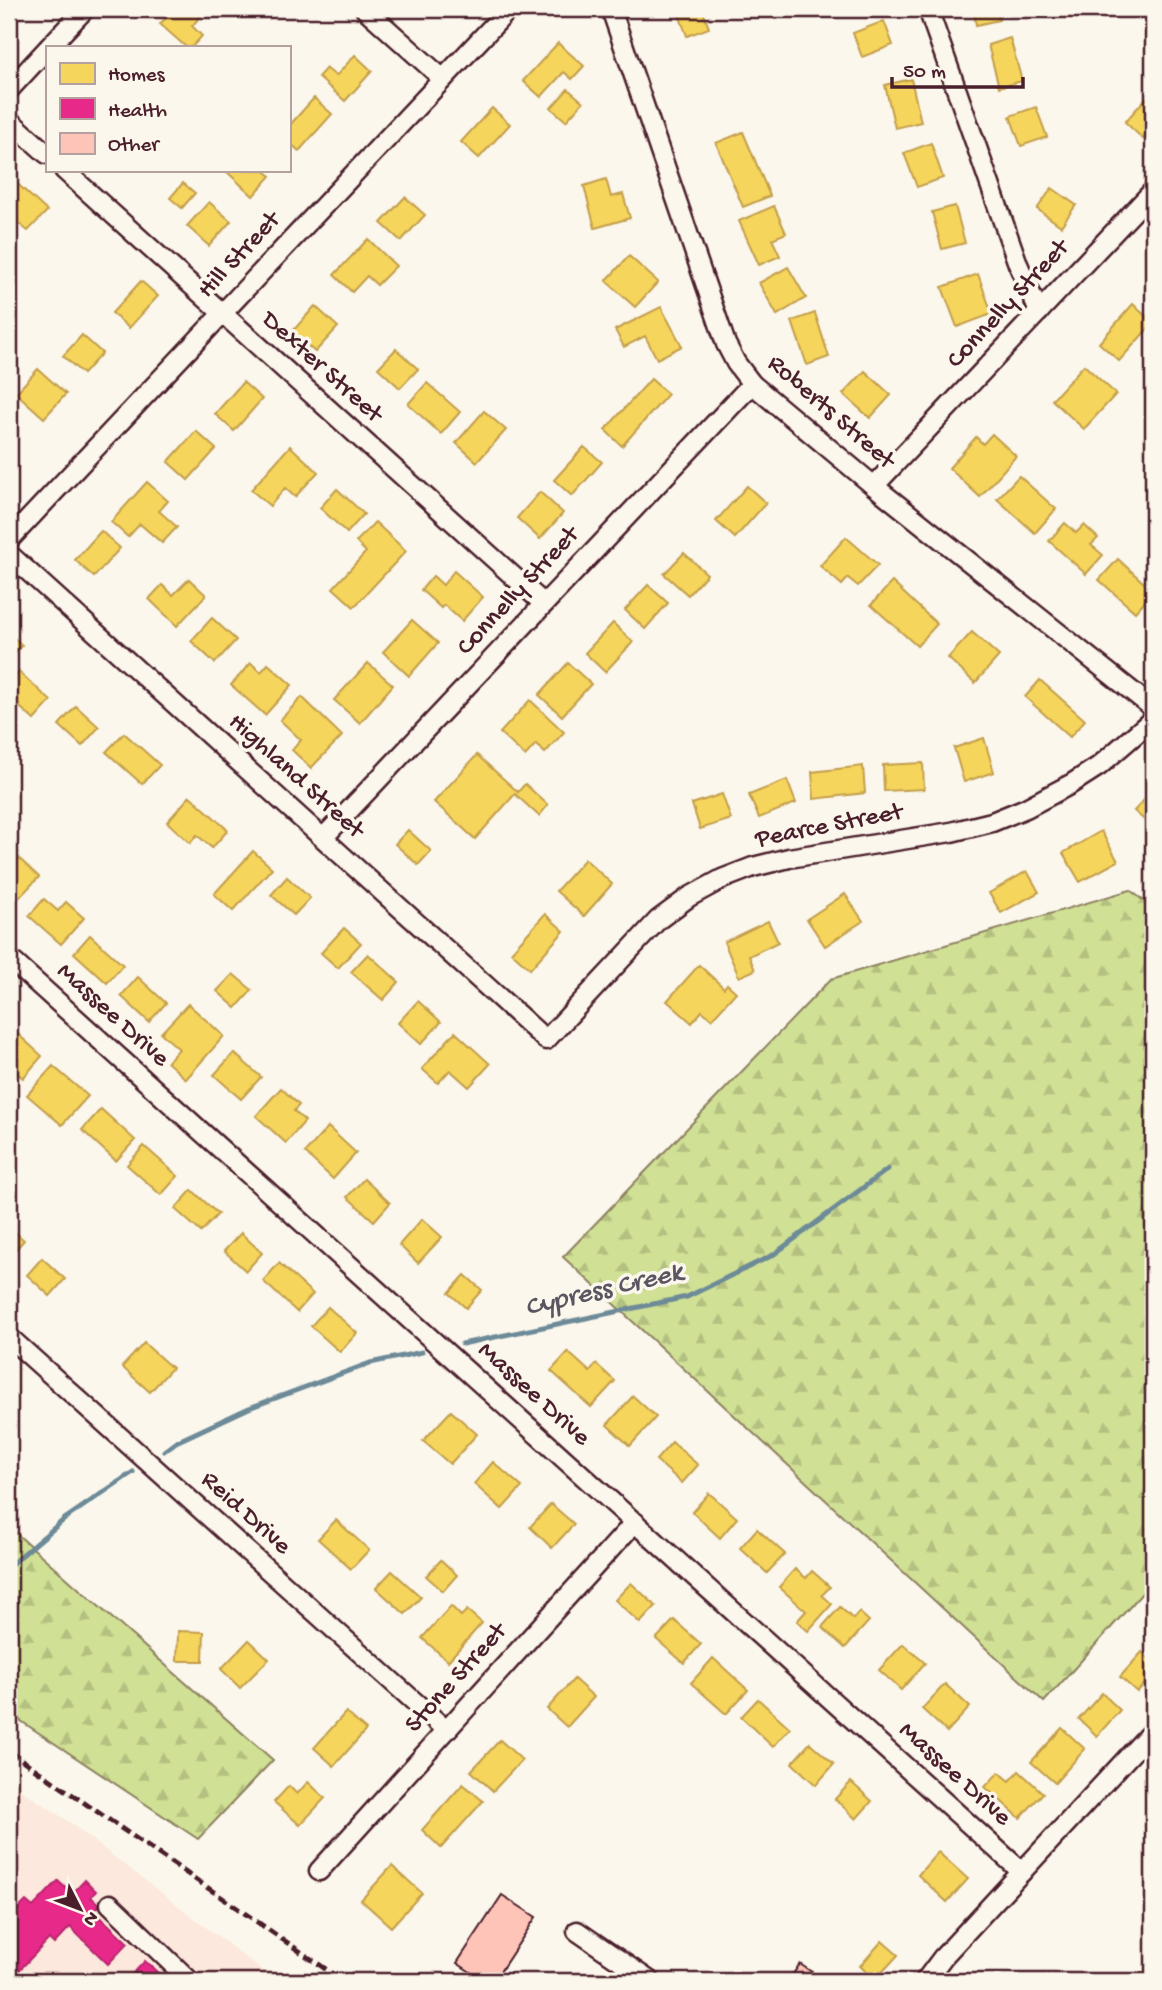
<svg xmlns="http://www.w3.org/2000/svg" width="1162" height="1990" viewBox="0 0 1162 1990" font-family="'Gochi Hand',sans-serif">
  <style>
    .built { fill: #fce8dc }
    .forest { fill: url(#forest-firs); stroke: #8d8060; stroke-width: 2 }
    .homes { fill: #f6d55c; stroke: #c29e4d; stroke-width: 2 }
    .health { fill: #e7298a; stroke: #b8266e; stroke-width: 2 }
    .lines { fill: none; stroke-linecap: round; stroke-linejoin: round }
    .stream { stroke: #6d8a98; stroke-width: 5 }
    .building { fill: #ffc4b8; stroke: #4a1f2b; stroke-width: 2 }
    .minor-casing { stroke: #4a1f2b; stroke-width: 23 }
    .minor { stroke: #fbf7ec; stroke-width: 18 }
    .rail { stroke: #4a1f2b; stroke-width: 5; stroke-dasharray: 10 5; stroke-linecap: butt }
    .labels { text-anchor: middle; dominant-baseline: central; stroke-width: 7; stroke-linejoin: round; paint-order: stroke }
    .street-label { font-size: 26px; fill: #4a1f2b; stroke: #fbf7ec }
    .water-label { font-size: 28px; font-style: italic; fill: #5b5562; stroke: #fbf7ec }
  </style>
  <defs>
    <pattern id="forest-firs" width="22" height="20" patternUnits="userSpaceOnUse" patternTransform="scale(1.75)"><rect width="22" height="20" fill="#d0e094"/><path d="M5 1l3.5 6h-7zM16 11l3.5 6h-7z" fill="#b4c080"/></pattern>
  </defs>
  <rect width="100%" height="100%" fill="#fbf7ec"/>
  <filter id="ink" filterUnits="userSpaceOnUse"><feTurbulence type="fractalNoise" baseFrequency=".0143" numOctaves="2"/><feDisplacementMap in="SourceGraphic" scale="14" xChannelSelector="R" yChannelSelector="G"/><feConvolveMatrix kernelMatrix="1 2 1 2 8 2 1 2 1" color-interpolation-filters="sRGB"/></filter>
  <g filter="url(#ink)">
    <path class="built" d="M9,1782L65,1819L276,1981H9Z"/>
    <g class="forest">
      <path d="M1130,890L1153,908V1581L1044,1702L563,1257L831,979Z"/>
      <path d="M9,1527L273,1760L198,1839L9,1713Z"/>
    </g>
    <g class="homes">
      <path d="M174,9H205L206,10L192,26L202,36L192,47H186L160,24Z"/>
      <path d="M677,9H702L709,28L687,36Z"/>
      <path d="M973,9H997L999,20L976,25Z"/>
      <path d="M884,21L893,45L862,57L853,33Z"/>
      <path d="M1010,38L1022,81L999,87L988,45Z"/>
      <path d="M558,43L584,66L572,79L564,72L541,97L523,81Z"/>
      <path d="M355,55L372,71L345,101L318,77L326,68L336,76Z"/>
      <path d="M911,79L921,122L895,128L885,85Z"/>
      <path d="M568,89L583,102L566,121L551,108Z"/>
      <path d="M314,98L332,114L299,151L289,142V126Z"/>
      <path d="M1146,98L1153,105V128L1143,139L1125,122Z"/>
      <path d="M1036,107L1047,137L1021,146L1010,116Z"/>
      <path d="M492,108L510,124L479,158L461,142Z"/>
      <path d="M743,132L770,196L743,207L716,143Z"/>
      <path d="M931,143L943,178L917,187L904,153Z"/>
      <path d="M225,170H263L271,176L253,196Z"/>
      <path d="M10,177L47,211L28,231L9,216Z"/>
      <path d="M606,179L611,197L623,194L630,218L595,228L584,186Z"/>
      <path d="M183,183L195,193L182,208L170,198Z"/>
      <path d="M1052,188L1076,205L1061,226L1037,209Z"/>
      <path d="M405,197L425,215L401,241L381,223Z"/>
      <path d="M209,202L231,221L209,246L187,226Z"/>
      <path d="M774,206L786,233L772,239L780,256L759,265L739,221Z"/>
      <path d="M955,206L965,243L942,249L932,212Z"/>
      <path d="M368,239L396,266L377,285L367,276L352,292L334,275Z"/>
      <path d="M629,256L658,282L635,307L606,281Z"/>
      <path d="M788,267L806,298L777,315L759,283Z"/>
      <path d="M978,274L992,314L957,327L942,287Z"/>
      <path d="M141,281L158,296L129,328L112,313Z"/>
      <path d="M1133,304L1153,323L1119,361L1099,343Z"/>
      <path d="M315,306L338,327L315,352L292,332Z"/>
      <path d="M661,307L682,346L657,359L645,336L624,347L615,330Z"/>
      <path d="M815,313L829,357L807,365L792,321Z"/>
      <path d="M82,335L102,353L83,374L63,356Z"/>
      <path d="M396,349L418,369L400,388L378,368Z"/>
      <path d="M1084,365L1116,394L1084,429L1052,400Z"/>
      <path d="M38,369L66,394L44,418L16,393Z"/>
      <path d="M865,371L891,395L870,418L843,394Z"/>
      <path d="M651,379L668,394L622,446L605,430Z"/>
      <path d="M243,382L262,399L234,431L215,414Z"/>
      <path d="M427,383L460,412L441,434L408,404Z"/>
      <path d="M484,411L506,430L477,462L456,443Z"/>
      <path d="M196,431L216,449L188,480L168,462Z"/>
      <path d="M992,434L1016,456L980,497L949,468L976,437L983,444Z"/>
      <path d="M290,446L318,472L295,497L285,488L270,506L251,490Z"/>
      <path d="M584,447L602,462L572,496L554,480Z"/>
      <path d="M1019,476L1056,509L1035,533L997,499Z"/>
      <path d="M147,482L168,501L159,511L177,527L162,543L140,524L128,537L111,522Z"/>
      <path d="M747,486L766,503L735,538L716,521Z"/>
      <path d="M337,489L364,514L347,533L320,508Z"/>
      <path d="M540,492L563,513L540,539L517,518Z"/>
      <path d="M375,522L406,551L354,607L333,588L366,552L356,542Z"/>
      <path d="M1065,523L1076,533L1084,525L1098,538L1091,545L1103,555L1086,574L1049,541Z"/>
      <path d="M101,531L120,548L94,577L75,560Z"/>
      <path d="M846,537L878,565L858,586L848,578L842,585L820,566Z"/>
      <path d="M684,553L707,574L688,595L664,574Z"/>
      <path d="M1118,559L1144,583L1149,577L1153,581V592L1135,612L1099,580Z"/>
      <path d="M454,571L483,597L462,621L444,605L441,608L421,590L433,576L443,585Z"/>
      <path d="M189,579L206,595L177,626L149,599L162,585L173,595Z"/>
      <path d="M892,582L937,624L917,646L871,605Z"/>
      <path d="M648,585L668,603L645,629L625,610Z"/>
      <path d="M212,618L236,640L215,663L191,641Z"/>
      <path d="M412,620L438,643L409,676L383,652Z"/>
      <path d="M613,623L633,642L605,672L585,653Z"/>
      <path d="M972,632L999,656L975,683L948,658Z"/>
      <path d="M12,636L22,645L9,659V639Z"/>
      <path d="M251,663L261,672L268,664L292,685L265,715L231,685Z"/>
      <path d="M368,663L393,685L360,723L334,700Z"/>
      <path d="M568,663L591,684L562,716L539,695Z"/>
      <path d="M19,672L51,701L34,720L9,697V683Z"/>
      <path d="M1040,680L1085,720L1070,737L1025,697Z"/>
      <path d="M302,697L342,736L311,768L292,750L301,740L280,720Z"/>
      <path d="M530,700L564,732L545,753L536,744L525,756L500,733Z"/>
      <path d="M76,706L99,727L82,746L59,725Z"/>
      <path d="M124,733L160,765L142,784L106,752Z"/>
      <path d="M984,738L994,772L964,782L954,748Z"/>
      <path d="M477,755L518,792L525,784L548,805L539,816L515,794L475,839L434,802Z"/>
      <path d="M923,763L924,789L884,791L883,765Z"/>
      <path d="M863,766L865,793L814,799L812,772Z"/>
      <path d="M787,780L796,803L759,818L749,795Z"/>
      <path d="M1153,790V824L1151,826L1134,811Z"/>
      <path d="M722,794L731,819L700,829L692,804Z"/>
      <path d="M190,796L228,830L212,848L197,835L190,843L167,822Z"/>
      <path d="M408,830L431,851L418,865L395,844Z"/>
      <path d="M1101,831L1118,861L1080,882L1063,853Z"/>
      <path d="M10,850L39,877L16,901L9,895Z"/>
      <path d="M253,851L272,868L233,911L214,894Z"/>
      <path d="M585,859L612,884L584,916L556,891Z"/>
      <path d="M1027,871L1039,892L1001,913L989,893Z"/>
      <path d="M287,877L310,898L294,915L271,895Z"/>
      <path d="M845,894L863,921L825,946L807,919Z"/>
      <path d="M44,899L58,911L66,902L84,918L61,944L29,916Z"/>
      <path d="M545,914L564,931L530,969L511,952Z"/>
      <path d="M768,921L778,942L749,956L755,970L739,977L724,942Z"/>
      <path d="M344,928L361,943L338,968L321,953Z"/>
      <path d="M90,935L123,965L107,983L74,953Z"/>
      <path d="M368,954L399,982L383,1000L351,972Z"/>
      <path d="M699,965L724,988L727,984L736,992L712,1019L702,1011L692,1023L667,1001Z"/>
      <path d="M233,974L252,990L236,1008L217,991Z"/>
      <path d="M138,977L166,1003L149,1022L121,996Z"/>
      <path d="M418,1001L441,1022L421,1044L398,1023Z"/>
      <path d="M188,1004L224,1036L186,1079L167,1062L179,1049L161,1033Z"/>
      <path d="M9,1026L42,1056L23,1078L9,1066Z"/>
      <path d="M455,1032L490,1064L469,1087L450,1070L438,1083L422,1069Z"/>
      <path d="M234,1053L261,1077L241,1099L214,1075Z"/>
      <path d="M53,1066L88,1096L62,1125L27,1095Z"/>
      <path d="M281,1088L299,1105L294,1111L305,1121L286,1143L256,1116Z"/>
      <path d="M101,1109L135,1140L116,1161L82,1130Z"/>
      <path d="M328,1127L356,1153L333,1179L305,1153Z"/>
      <path d="M144,1146L178,1176L161,1195L127,1165Z"/>
      <path d="M364,1179L390,1203L374,1221L347,1197Z"/>
      <path d="M192,1190L218,1214L201,1232L175,1209Z"/>
      <path d="M422,1219L442,1237L418,1263L399,1245Z"/>
      <path d="M9,1227L24,1240L10,1256L9,1255Z"/>
      <path d="M241,1233L262,1253L246,1271L224,1251Z"/>
      <path d="M42,1258L65,1279L50,1296L27,1275Z"/>
      <path d="M279,1263L313,1294L297,1312L263,1281Z"/>
      <path d="M465,1275L482,1290L466,1308L449,1293Z"/>
      <path d="M328,1307L357,1333L340,1352L311,1326Z"/>
      <path d="M144,1343L172,1368L150,1392L122,1367Z"/>
      <path d="M568,1352L590,1372L596,1364L615,1381L591,1407L551,1371Z"/>
      <path d="M633,1396L656,1417L630,1446L607,1425Z"/>
      <path d="M451,1411L477,1434L450,1464L423,1441Z"/>
      <path d="M672,1442L698,1465L682,1483L656,1460Z"/>
      <path d="M493,1462L522,1487L502,1509L474,1484Z"/>
      <path d="M709,1493L737,1518L720,1538L692,1512Z"/>
      <path d="M551,1504L574,1524L552,1548L530,1527Z"/>
      <path d="M336,1520L369,1550L351,1569L318,1539Z"/>
      <path d="M757,1529L785,1554L767,1573L740,1548Z"/>
      <path d="M441,1560L457,1575L443,1591L426,1576Z"/>
      <path d="M795,1569L806,1578L812,1571L830,1587L822,1595L832,1604L808,1631L797,1621L806,1611L779,1587Z"/>
      <path d="M392,1571L421,1597L405,1614L376,1588Z"/>
      <path d="M631,1583L656,1606L640,1623L615,1600Z"/>
      <path d="M451,1606L461,1616L467,1610L482,1623L448,1661L422,1638Z"/>
      <path d="M840,1607L853,1619L859,1612L869,1621L845,1648L822,1627Z"/>
      <path d="M674,1620L701,1644L684,1663L656,1639Z"/>
      <path d="M178,1631L204,1632L203,1661H177Z"/>
      <path d="M249,1640L269,1659L240,1688L221,1669Z"/>
      <path d="M903,1644L925,1663L901,1690L879,1670Z"/>
      <path d="M1142,1652L1153,1662V1675L1137,1692L1120,1677Z"/>
      <path d="M713,1658L748,1690L726,1714L691,1683Z"/>
      <path d="M574,1679L594,1697L567,1727L547,1709Z"/>
      <path d="M945,1684L970,1707L947,1732L922,1709Z"/>
      <path d="M1102,1693L1120,1710L1097,1736L1079,1719Z"/>
      <path d="M758,1699L790,1728L773,1747L741,1717Z"/>
      <path d="M346,1712L366,1730L334,1766L314,1748Z"/>
      <path d="M1062,1728L1085,1749L1055,1783L1031,1762Z"/>
      <path d="M500,1740L522,1760L493,1791L471,1771Z"/>
      <path d="M810,1743L834,1764L816,1785L792,1763Z"/>
      <path d="M1019,1771L1043,1793L1020,1818L985,1787L999,1772L1010,1781Z"/>
      <path d="M308,1782L325,1798L300,1825L274,1802L289,1786L297,1794Z"/>
      <path d="M851,1782L872,1801L856,1819L835,1799Z"/>
      <path d="M463,1784L483,1801L441,1848L422,1830Z"/>
      <path d="M938,1852L968,1879L947,1902L918,1875Z"/>
      <path d="M392,1866L422,1893L391,1927L361,1900Z"/>
      <path d="M882,1941L898,1955L875,1980L860,1966Z"/>
    </g>
    <g class="health">
      <path d="M85,1880L96,1891L91,1897L100,1905L94,1911L128,1943L108,1964L70,1927L54,1944L49,1939L9,1981V1918L26,1901L33,1907L58,1881L72,1894Z"/>
      <path d="M145,1961L167,1981H126Z"/>
    </g>
    <g class="lines">
      <g class="stream">
        <path d="M462,1344L687,1297L773,1255L888,1169"/>
        <path d="M164,1451L176,1442L249,1408L370,1363L422,1352"/>
        <path d="M9,1566L66,1518L133,1472"/>
      </g>
    </g>
    <g class="building">
      <path d="M502,1895L536,1917L494,1981H484L457,1963Z"/>
      <path d="M800,1964L825,1981H788Z"/>
    </g>
    <g class="lines">
      <defs>
        <g id="minor">
          <path d="M365,9L443,79"/>
          <path d="M611,9L726,344L736,363L752,384L874,486L1153,708"/>
          <path d="M928,9L1018,264L1039,312"/>
          <path d="M49,47L85,9"/>
          <path d="M9,90L47,49"/>
          <path d="M9,120L47,154"/>
          <path d="M64,170L544,604"/>
          <path d="M874,486L1153,191"/>
          <path d="M9,540L509,9"/>
          <path d="M9,554L546,1040L658,920L689,897L722,879L753,867L789,858L951,832L992,822L1026,808L1071,784L1099,766L1153,719"/>
          <path d="M324,837L752,384"/>
          <path d="M9,958L1022,1872"/>
          <path d="M9,1337L446,1730"/>
          <path d="M319,1871L635,1522"/>
          <path d="M110,1904L190,1981"/>
          <path d="M577,1931L650,1981"/>
          <path d="M925,1981L943,1957L1153,1730"/>
        </g>
      </defs>
      <use href="#minor" class="minor-casing"/>
      <use href="#minor" class="minor"/>
      <path class="rail" d="M9,1751L343,1981"/>
    </g>
  </g>
  <g class="labels">
    <g class="street-label">
      <text transform="translate(240 256) rotate(-47)">Hill Street</text>
      <text transform="translate(1009 305) rotate(-47)">Connelly Street</text>
      <text transform="translate(321 368) rotate(42)">Dexter Street</text>
      <text transform="translate(830 413) rotate(41)">Roberts Street</text>
      <text transform="translate(519 592) rotate(-47)">Connelly Street</text>
      <text transform="translate(295 777) rotate(42)">Highland Street</text>
      <text transform="translate(829 827) rotate(-11)">Pearce Street</text>
      <text transform="translate(112 1016) rotate(42)">Massee Drive</text>
      <text transform="translate(533 1395) rotate(42)">Massee Drive</text>
      <text transform="translate(245 1514) rotate(42)">Reid Drive</text>
      <text transform="translate(457 1679) rotate(-48)">Stone Street</text>
      <text transform="translate(954 1775) rotate(42)">Massee Drive</text>
    </g>
    <g class="water-label">
      <text transform="translate(604 1291) rotate(-13)">Cypress Creek</text>
    </g>
  </g>
  <rect width="1162" height="1990" fill="none" stroke="#fbf7ec" stroke-width="35"/>
  <rect x="18" y="18" width="1127" height="1955" fill="none" stroke="#4a1f2b" stroke-width="2.5" filter="url(#ink)"/>
  <rect x="46" y="46" width="245" height="126" fill="#fbf7ec" stroke="#b4a19f" stroke-width="2"/>
  <rect x="60" y="63" width="35" height="21" fill="#f6d55c" stroke="#b4a19f" stroke-width="2"/>
  <text x="108" y="80" font-size="21" fill="#4a1f2b">Homes</text>
  <rect x="60" y="98" width="35" height="21" fill="#e7298a" stroke="#b4a19f" stroke-width="2"/>
  <text x="108" y="116" font-size="21" fill="#4a1f2b">Health</text>
  <rect x="60" y="133" width="35" height="21" fill="#ffc4b8" stroke="#b4a19f" stroke-width="2"/>
  <text x="108" y="150" font-size="21" fill="#4a1f2b">Other</text>
  <g transform="translate(80 1909) rotate(132)" stroke="#fbf7ec" stroke-width="5" paint-order="stroke">
  <path d="M0-5L12 26L0 18L-12 26Z" fill="#4a1f2b"/>
  <text y="-10" font-size="19" font-weight="bold" text-anchor="middle" fill="#4a1f2b">N</text>
  </g>
  <path d="M892 77v10h131v-10" fill="none" stroke="#4a1f2b" stroke-width="3.5"/>
  <text x="903" y="77" font-size="21" fill="#4a1f2b" stroke="#fbf7ec" stroke-width="5" paint-order="stroke">50 m</text>
</svg>
